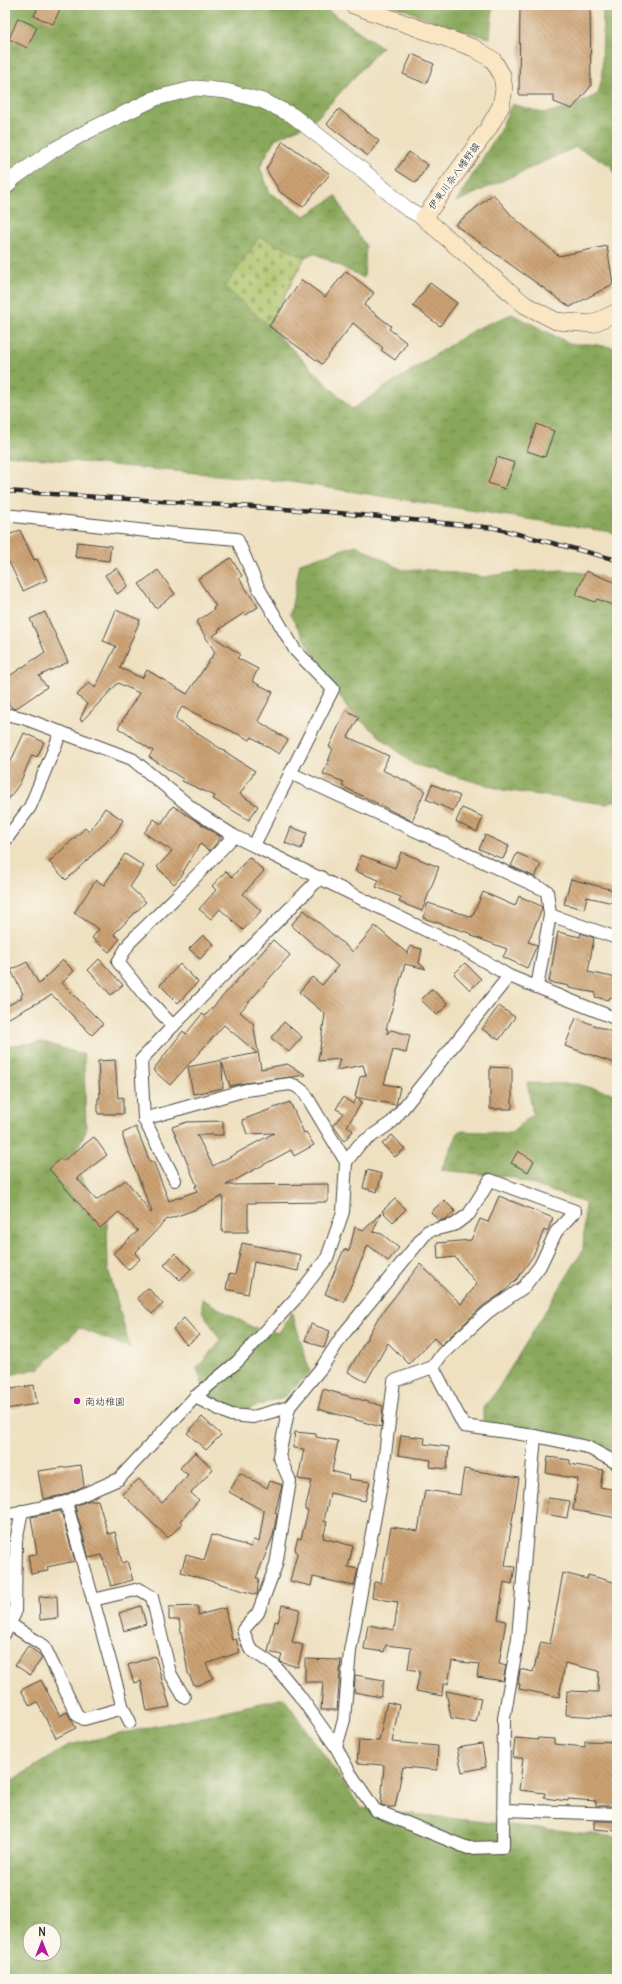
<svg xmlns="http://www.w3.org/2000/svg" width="622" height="1984" viewBox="0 0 622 1984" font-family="Delius,'Klee One',sans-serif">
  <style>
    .forest { fill: url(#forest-crowns); stroke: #5a6a44; fill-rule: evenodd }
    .cemetery { fill: url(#cemetery-stones); stroke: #6c7649 }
    .building { fill: url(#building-back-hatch) }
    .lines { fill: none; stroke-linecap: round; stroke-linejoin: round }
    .minor-casing { stroke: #484641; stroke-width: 14 }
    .tertiary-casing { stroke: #484641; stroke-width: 16 }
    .secondary-casing { stroke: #484641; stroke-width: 18 }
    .minor { stroke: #fff; stroke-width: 12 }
    .tertiary { stroke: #fff; stroke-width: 15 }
    .secondary { stroke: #fbe6c4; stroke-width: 17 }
    .rail-casing { stroke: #2b2b2b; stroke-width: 4.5 }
    .rail { stroke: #fbf7ec; stroke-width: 3; stroke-dasharray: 9; stroke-linecap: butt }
    .poi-dot { fill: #b5179e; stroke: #fbf7ec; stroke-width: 1.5 }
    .labels { text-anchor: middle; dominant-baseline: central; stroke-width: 4; stroke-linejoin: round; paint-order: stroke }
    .street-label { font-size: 10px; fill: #2b2b2b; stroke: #fbf7ec }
    .poi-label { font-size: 10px; fill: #2b2b2b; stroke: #fbf7ec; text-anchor: start }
  </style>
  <defs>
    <pattern id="forest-crowns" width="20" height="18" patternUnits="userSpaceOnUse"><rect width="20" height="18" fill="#89a85c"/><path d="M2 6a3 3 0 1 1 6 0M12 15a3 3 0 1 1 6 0" fill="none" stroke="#70894c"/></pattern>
    <pattern id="cemetery-stones" width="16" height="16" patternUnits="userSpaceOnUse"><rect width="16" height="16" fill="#acc267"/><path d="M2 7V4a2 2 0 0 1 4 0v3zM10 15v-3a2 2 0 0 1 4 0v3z" fill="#8c9e55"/></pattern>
    <pattern id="building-back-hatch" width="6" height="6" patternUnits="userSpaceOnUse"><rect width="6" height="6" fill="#cca273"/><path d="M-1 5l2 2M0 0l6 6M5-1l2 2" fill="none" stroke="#a6845f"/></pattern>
  </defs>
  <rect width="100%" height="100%" fill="#fbf7ec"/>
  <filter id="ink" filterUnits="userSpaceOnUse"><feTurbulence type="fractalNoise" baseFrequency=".025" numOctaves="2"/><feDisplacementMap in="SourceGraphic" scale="8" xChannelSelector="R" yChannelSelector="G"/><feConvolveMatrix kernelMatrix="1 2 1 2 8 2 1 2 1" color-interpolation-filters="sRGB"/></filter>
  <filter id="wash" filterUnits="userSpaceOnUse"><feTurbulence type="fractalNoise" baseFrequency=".012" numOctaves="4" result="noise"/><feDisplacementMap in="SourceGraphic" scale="16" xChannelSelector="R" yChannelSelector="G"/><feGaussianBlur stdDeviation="0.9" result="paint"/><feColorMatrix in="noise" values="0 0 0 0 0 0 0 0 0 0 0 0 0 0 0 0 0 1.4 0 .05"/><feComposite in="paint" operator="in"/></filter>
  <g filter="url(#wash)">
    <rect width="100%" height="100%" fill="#eee0c0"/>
    <g class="forest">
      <path d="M5,5H320L382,47L314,121L275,139L260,167L270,193L305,216L336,196L347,218L366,246L364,278L314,253L305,257L259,237L226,287L269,326L352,409L475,329L512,314L571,344H590L617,348V533L291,482L5,455Z"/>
      <path d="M385,5H493L490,38L455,29L395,6Z"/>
      <path d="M603,5H617V177L610,165L576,147L456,202L499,132L512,104L543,113L570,108L598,94L602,77Z"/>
      <path d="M356,545L403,570H435L484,577L515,572L565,570L596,575L617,583V800L606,804L503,790L413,764L349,711L290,615L300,563Z"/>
      <path d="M43,1042L84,1055L86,1131L71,1160L107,1222L108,1268L130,1348L79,1328L40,1368L5,1376V1046Z"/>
      <path d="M527,1083L576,1084L617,1094V1455L578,1437L507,1426L483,1420V1408L496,1392L583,1250L585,1203L511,1177L441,1170L459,1131L510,1133L533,1114Z"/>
      <path d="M202,1299L252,1327L279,1333L292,1312L310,1372L286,1396L235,1413L205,1393L197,1368L221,1341L202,1311Z"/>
      <path d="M284,1698L361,1808L617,1837V1979H5V1785L69,1745ZM30,1930H54V1954H30Z"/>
    </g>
    <path class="cemetery" d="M259,237L305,257L269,326L225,287Z"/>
    <g id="blocks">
      <g class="building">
        <path d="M39,5H62L53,24L34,16Z"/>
        <path d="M520,5H590L591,86L572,109L554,102V95H519Z"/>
        <path d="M18,18L37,27L27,48L9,39Z"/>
        <path d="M412,54L434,64L426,84L403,74Z"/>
        <path d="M339,109L379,141L368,156L327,124Z"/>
        <path d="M283,141L330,174L303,207L280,192L266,169Z"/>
        <path d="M409,152L428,165L416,183L396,170Z"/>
        <path d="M493,194L513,217L559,256L607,246L613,284L570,307L455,225Z"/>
        <path d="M346,271L374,293L364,305L391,326L389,329L407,343L395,360L381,350L383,348L353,323L322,364L269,326L302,280L325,297Z"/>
        <path d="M430,283L457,303L440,326L413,306Z"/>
        <path d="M537,424L554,431L545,457L527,451Z"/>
        <path d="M497,457L515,463L505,489L488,483Z"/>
        <path d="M20,530L34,560L37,559L47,580L23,591L9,562L5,564V537Z"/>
        <path d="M77,542L111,546L109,561L75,557Z"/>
        <path d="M231,558L242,576L239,578L258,607L246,615L244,613L218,630L219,632L212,636L240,654L237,658L258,669L252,681L273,692L258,721L288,740L279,754L252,737L250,740L182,707L175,719L255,771L240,794L258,806L249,820L213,799L215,796L182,781L183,779L149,757L153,751L118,728L139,693L118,683L82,721L80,720L87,704L77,695L89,682L95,688L116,646L103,641L116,610L140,620L120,668L142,678L147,670L187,694L215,652L196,622L214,610L213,608L216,606L198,579Z"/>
        <path d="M117,568L128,586L117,594L105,575Z"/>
        <path d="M158,570L175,594L156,608L139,584Z"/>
        <path d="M586,571L617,583V607L597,599L595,602L576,595Z"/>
        <path d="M45,612L68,662L39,676L47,687L15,709L12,708L5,698V679L45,652L30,619Z"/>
        <path d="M346,710L359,717L348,737L389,756L382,770L425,790L412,821L342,786L344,782L323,774L333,749L329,747Z"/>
        <path d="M24,733L44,742L37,757L32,755L20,783L5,804V759L11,761Z"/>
        <path d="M432,784L460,796L453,811L426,799Z"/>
        <path d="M173,806L221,837L210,851L200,844L183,872L184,873L174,884L157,867L172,851L144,833L154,819L161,824Z"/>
        <path d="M105,808L123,820L116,832L104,844L66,880L49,862L85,828L89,832Z"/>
        <path d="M462,808L483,817L477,832L456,822Z"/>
        <path d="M291,827L307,833L301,849L285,843Z"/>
        <path d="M485,835L509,846L503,859L479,849Z"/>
        <path d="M401,852L439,867L422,911L399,902L401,897L376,887L379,880L355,871L361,855L395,868Z"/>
        <path d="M517,853L541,864L535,877L511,866Z"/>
        <path d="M125,854L144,866L130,887L146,902L114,934L120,939L109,952L92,938L99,929L74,913L96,880L104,885Z"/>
        <path d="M249,857L264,871L243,894L261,911L243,930L220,909L211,919L199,909L216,890L212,886L226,871L232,877Z"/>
        <path d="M571,879L617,891V904L587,897L584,909L564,904Z"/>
        <path d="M483,892L515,906L519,896L541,906L542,909L528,942L537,945L527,968L503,957L507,949L472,936V934L423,918L428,903L472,917Z"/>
        <path d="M304,910L353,952L375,926L408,954L410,946L422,949L419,963L426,969L405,964L386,1029H388L387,1034L391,1030L410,1035L406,1053L393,1050L384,1084L400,1087L396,1105L355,1097L360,1077L366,1075L363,1065L337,1070L340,1059L318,1061L325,1014L299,992L312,977L322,985L338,966L291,925Z"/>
        <path d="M558,932L580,937L581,933L594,938L588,972L617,978V998L610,997L609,1000L595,997L596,993L569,988V986L549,982Z"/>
        <path d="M203,935L214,944L200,959L189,949Z"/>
        <path d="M273,940L290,955L240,1012L253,1023L261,1069L287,1064L306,1075L245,1083L230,1086L222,1063L223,1088L193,1094L188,1067L257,1053L224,1025L170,1085L153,1070L183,1031L186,1034L202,1014L205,1016Z"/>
        <path d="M99,959L123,985L111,995L88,970Z"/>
        <path d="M63,960L74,971L62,983L103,1024L92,1035L52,995L5,1020V1007L22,998L21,995L23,994L11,970L27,962L39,984Z"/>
        <path d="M465,963L481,979L470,990L454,974Z"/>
        <path d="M180,964L198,982L178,1003L160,985Z"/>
        <path d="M432,989L448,1004L437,1015L421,1000Z"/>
        <path d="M499,1006L515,1017L499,1040L482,1029Z"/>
        <path d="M576,1018L617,1034V1064L565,1046Z"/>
        <path d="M284,1022L302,1037L289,1052L271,1038Z"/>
        <path d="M115,1060L118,1098L123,1097V1114H98V1098H100L98,1061Z"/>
        <path d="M490,1067L512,1068V1109H490Z"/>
        <path d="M343,1097L353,1104L357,1098L362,1102L347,1126L353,1131L344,1141L333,1125L344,1113L336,1109Z"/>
        <path d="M290,1102L304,1133L306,1132L314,1145L294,1156L291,1150L226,1185L328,1184V1202L248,1203V1232H222L223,1196L194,1210L166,1220L135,1253L140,1259L128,1270L113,1253L138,1231L119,1212L100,1228L49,1169L61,1158L63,1161L94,1137L107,1155L77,1178L96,1200L126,1180L151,1213L152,1212L123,1138V1133L136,1127L150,1162L153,1161L169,1201L197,1191L195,1186H197L172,1127L187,1122L223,1121V1135H197L213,1166L274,1133L247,1134L242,1120Z"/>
        <path d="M392,1135L405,1149L395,1157L382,1144Z"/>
        <path d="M518,1151L534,1161L528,1172L511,1163Z"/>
        <path d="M367,1170L382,1174L377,1192L363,1188Z"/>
        <path d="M499,1196L553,1218L547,1232L544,1230L533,1256L517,1279L501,1294L483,1306L441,1345L434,1338L409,1364L388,1343L366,1382L348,1372L378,1318L420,1264L461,1304L477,1284L455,1257L438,1259L437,1243L471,1240L480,1219L488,1222Z"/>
        <path d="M395,1199L406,1209L393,1222L382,1211Z"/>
        <path d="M444,1200L455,1211L446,1219L439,1221L431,1212Z"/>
        <path d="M381,1213L373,1232L382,1234L399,1248L388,1261L368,1245L344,1302L325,1294L344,1249L349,1251L355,1227L364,1230Z"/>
        <path d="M242,1243L301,1255L298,1271L254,1262L248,1294L226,1289L229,1274L235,1275Z"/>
        <path d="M175,1253L191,1269L180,1280L164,1265Z"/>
        <path d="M148,1288L163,1304L152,1314L137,1298Z"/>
        <path d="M184,1318L199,1335L187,1345L173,1329Z"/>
        <path d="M311,1324L330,1331L324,1348L305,1340Z"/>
        <path d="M34,1385L37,1404L5,1409V1390Z"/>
        <path d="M323,1389L383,1406L381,1427L318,1409Z"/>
        <path d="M202,1417L221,1435L206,1450L187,1433Z"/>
        <path d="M295,1432L316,1434V1437L338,1441L332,1471L349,1476L348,1479L370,1482L365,1501L330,1493L324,1521L327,1522L323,1538L353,1546L348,1567L358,1569L354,1586L313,1577L311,1586L290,1581L297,1554L295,1548L298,1538L301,1539L308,1511L305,1510L312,1481L298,1479L304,1449L293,1448Z"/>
        <path d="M401,1435L425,1438L424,1444L449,1447L447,1469L430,1467L431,1460L398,1455Z"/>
        <path d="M195,1452L213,1469L191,1493L199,1500L180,1521L183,1523L168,1538L122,1494L139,1479L162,1503L188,1475L180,1468Z"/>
        <path d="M548,1457L570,1460V1464L603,1470L600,1487L617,1490V1518L573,1510L578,1479L546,1473Z"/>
        <path d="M81,1465L84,1486L64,1495L43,1499L38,1471Z"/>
        <path d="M464,1469L519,1478L505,1566L515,1567L512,1584L504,1582L498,1619L506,1621L499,1664L506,1666L503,1681L477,1677L479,1664L452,1661L448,1684H443L442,1696L416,1691L420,1671L408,1669L411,1648L386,1645L384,1652L364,1649L368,1625L394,1630L398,1602L372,1598L374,1582L381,1583L391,1527L418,1531L425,1490L460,1495Z"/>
        <path d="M240,1473L267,1488L270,1481L282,1485L275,1513L277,1514L273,1536L256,1578H259L257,1595L181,1572L186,1555L204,1560L212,1535L251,1547L253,1540L259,1542L264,1511L229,1492Z"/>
        <path d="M548,1498L570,1501L567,1518L545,1514Z"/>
        <path d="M98,1500L108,1534L115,1532L122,1563L127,1561L133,1580L111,1586L102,1555L89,1558L75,1506L87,1501Z"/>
        <path d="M61,1511L75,1561L47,1567L48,1571L31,1574L28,1555L37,1554L31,1517Z"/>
        <path d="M563,1573L587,1579L588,1575L617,1583V1718L566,1715L567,1691L598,1692L599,1671L565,1663L559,1697L519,1689L520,1684H518L520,1669L533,1672L541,1642L550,1644Z"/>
        <path d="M57,1596L58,1618L40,1620L39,1597Z"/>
        <path d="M282,1605L300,1609L292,1642L303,1645L298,1667L283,1663L280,1661L282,1655L268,1652L275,1621L278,1622Z"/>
        <path d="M141,1606L146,1624L124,1631L119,1613Z"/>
        <path d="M198,1606V1615L225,1608L232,1640L236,1639L240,1652L206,1664L213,1678L199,1685H194L188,1673L179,1620H169V1607Z"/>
        <path d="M28,1646L39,1654L42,1658L30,1675L15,1665Z"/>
        <path d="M155,1656L170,1707L147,1711L141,1681L134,1683L128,1665Z"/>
        <path d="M305,1659L341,1660L337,1710H321L323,1682H305Z"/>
        <path d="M355,1675L384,1680L381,1697L354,1692Z"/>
        <path d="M41,1680L60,1716L67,1712L76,1728L56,1738L37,1702L30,1706L21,1690Z"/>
        <path d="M446,1691L481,1698L476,1722L451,1718Z"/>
        <path d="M387,1702L399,1705L392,1742L438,1746L437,1770L403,1767L395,1807H387L381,1805L384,1765L357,1763L359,1740L379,1741Z"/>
        <path d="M515,1738L538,1740V1738L554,1739V1744L585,1747V1741L617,1742V1806H596V1801L568,1799V1801L544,1798L545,1793L519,1790L523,1758H513Z"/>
        <path d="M482,1744L486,1767L462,1772L457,1748Z"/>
        <path d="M594,1821H617V1831L594,1829Z"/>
      </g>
    </g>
  </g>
  <g filter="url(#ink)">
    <use href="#blocks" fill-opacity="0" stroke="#484641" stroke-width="1"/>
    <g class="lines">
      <defs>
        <g id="minor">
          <path d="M5,515L165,533L237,539L258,587L295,650L333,689L254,845"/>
          <path d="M5,714L23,718L132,759L198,813L234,836L464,949L509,976L617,1019"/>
          <path d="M290,773L547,891L550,915L537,987"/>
          <path d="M5,841L30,807L61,732"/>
          <path d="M550,915L617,938"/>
          <path d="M173,1026L145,996L118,962L130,942L179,894L234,836"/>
          <path d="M346,1162L359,1145L392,1122L509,976"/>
          <path d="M175,1180L144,1119L141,1060L173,1026L321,877"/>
          <path d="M433,1367L394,1381L382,1479L350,1651L344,1720L336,1747L350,1773L375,1810L468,1848L503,1847L504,1718L518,1638L535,1436"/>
          <path d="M195,1397L231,1415L253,1417L289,1407L322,1367L342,1336L428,1231L454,1225L469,1214L490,1180L575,1211L556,1232L540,1266L524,1287L488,1312L442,1354L433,1367L464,1426L535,1436L587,1447L617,1463"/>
          <path d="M289,1407L279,1456L290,1481L276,1565L258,1613L243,1630L250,1649L275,1666L299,1695L336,1747"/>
          <path d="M66,1502L123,1708L130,1722"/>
          <path d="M5,1515L66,1502L119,1479L195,1397L237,1362L296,1298L327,1258L343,1212L346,1162L304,1092L296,1086L290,1084L246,1090L144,1119"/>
          <path d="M93,1600L139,1589L152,1597L170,1673L184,1697"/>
          <path d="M10,1624L44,1646L77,1715L84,1719L123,1708"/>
          <path d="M5,1633L15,1613L16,1541L22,1511"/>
          <path d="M504,1810L617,1814"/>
        </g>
        <path id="tertiary" d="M5,188L15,177L52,151L88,131L156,98L196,88L226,91L263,101L292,115L360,168L406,208L424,218"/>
        <path id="secondary" d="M353,5L474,48L493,60L502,75L504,89L501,106L488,129L424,218L525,305L556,321L592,324L617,312"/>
      </defs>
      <use href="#minor" class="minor-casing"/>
      <use href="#tertiary" class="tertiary-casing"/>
      <use href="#secondary" class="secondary-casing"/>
      <use href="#minor" class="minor"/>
      <use href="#tertiary" class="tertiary"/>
      <use href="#secondary" class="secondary"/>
      <defs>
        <path id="rail" d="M5,491L329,512L495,528L617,560"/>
      </defs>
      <use href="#rail" class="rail-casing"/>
      <use href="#rail" class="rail"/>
    </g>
  </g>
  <circle class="poi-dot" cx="77" cy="1401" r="4"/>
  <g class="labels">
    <g class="street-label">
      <text transform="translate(454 176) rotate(-54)">伊東川奈八幡野線</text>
    </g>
    <g class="poi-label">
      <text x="85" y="1401">南幼稚園</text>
    </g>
  </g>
  <rect width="622" height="1984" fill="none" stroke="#fbf7ec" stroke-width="20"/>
  <g transform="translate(42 1942)"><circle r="19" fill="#fbf7ec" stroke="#a8a59f"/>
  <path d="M0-3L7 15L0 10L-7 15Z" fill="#b5179e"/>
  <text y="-6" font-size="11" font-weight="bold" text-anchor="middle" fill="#2b2b2b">N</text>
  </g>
</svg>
